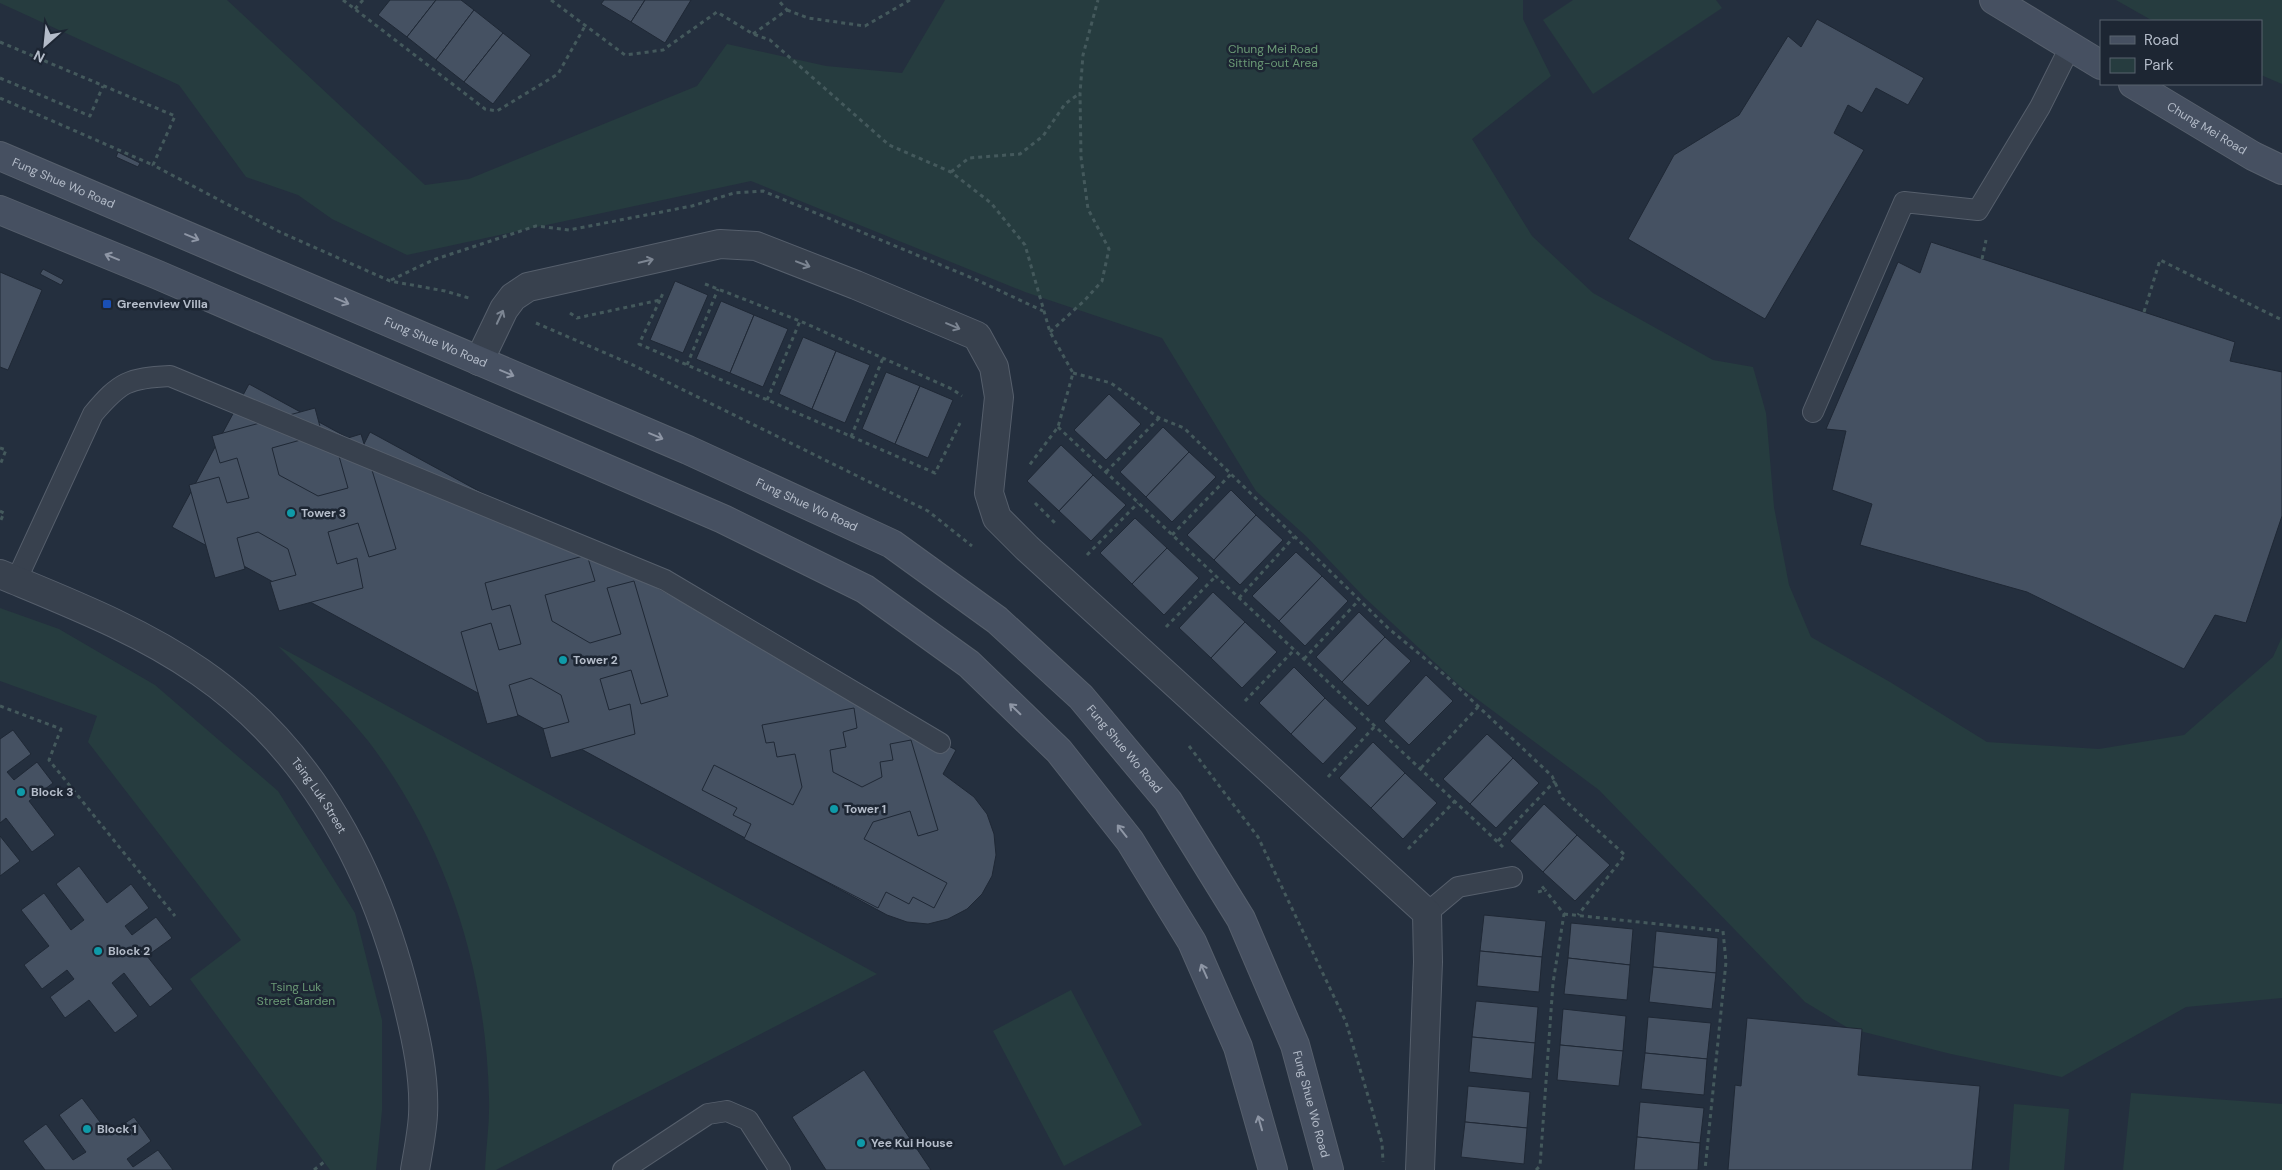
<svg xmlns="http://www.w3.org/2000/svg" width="2282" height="1170" viewBox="0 0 2282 1170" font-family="'DM Sans',sans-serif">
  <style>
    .green { fill: #263c3f }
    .building { fill: #455162; stroke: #1f2835 }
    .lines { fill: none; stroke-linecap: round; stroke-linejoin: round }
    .lane-casing { stroke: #565f6c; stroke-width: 22 }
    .street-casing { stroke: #565f6c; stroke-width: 30 }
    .secondary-casing { stroke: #565f6c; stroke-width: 30 }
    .path { stroke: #44595c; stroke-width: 3; stroke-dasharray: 4 4; stroke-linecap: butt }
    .lane { stroke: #38414e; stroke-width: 20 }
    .street { stroke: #38414e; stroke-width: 28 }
    .secondary { stroke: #465061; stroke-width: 28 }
    .oneway { stroke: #8e96a5 }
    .oneway2 { stroke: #7c8592 }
    .transit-dot { fill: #1a4fb4; stroke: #1d2633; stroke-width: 2 }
    .culture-dot { fill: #0f9aa8; stroke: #1d2633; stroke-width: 2 }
    .labels { text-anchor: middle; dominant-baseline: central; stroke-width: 5; stroke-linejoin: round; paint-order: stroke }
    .park-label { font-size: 12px; fill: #6b9a76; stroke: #1d2633 }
    .street-label { font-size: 12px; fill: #b4bcc9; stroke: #1d2633 }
    .poi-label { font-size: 12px; font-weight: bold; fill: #b4bcc9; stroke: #1d2633; text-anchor: start }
  </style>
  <rect width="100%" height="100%" fill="#242f3e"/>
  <g class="green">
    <path d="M0,0H227L425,185L469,179L697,86L727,44L826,66L902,73L945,0H1523V19L1551,76L1472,139L1532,236L1593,293L1713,360L1753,367L1766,413L1774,507L1789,585L1811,637L1890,682L1987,742L2099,749L2184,735L2273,657L2282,637V998L2186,1007L2062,1077L1951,1054L1848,1028L1805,1002L1599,790L1461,687L1364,597L1307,537L1256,491L1162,338L1025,292L751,181L407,255L332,219L298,195L246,177L179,85L0,3Z"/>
    <path d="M1573,0H1716L1722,8L1593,94L1543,20Z"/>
    <path d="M2116,0H2282V84L2261,75V21H2153Z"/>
    <path d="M0,608L59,629L155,685L278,791L355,913L382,1020V1110L376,1170H330L190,979L241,940L88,742L97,716L0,681Z"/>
    <path d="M278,646L877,974L496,1170H485C486,1146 490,1122 489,1098C486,970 447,845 369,742C342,708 309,677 278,646Z"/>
    <path d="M1071,990L1142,1125L1064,1166L993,1031Z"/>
    <path d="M2131,1093L2282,1104V1170H2123Z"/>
    <path d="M2014,1104L2069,1109L2064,1170H2009Z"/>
  </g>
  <g class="building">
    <path d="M390,0H436L407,37L378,15Z"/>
    <path d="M436,0H461L474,10L436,60L407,37Z"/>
    <path d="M604,0H645L631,22L601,4Z"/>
    <path d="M645,0H691L665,43L631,22Z"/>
    <path d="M474,10L503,33L464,82L436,60Z"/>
    <path d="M1817,19L1924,78L1908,105L1876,88L1862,113L1848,105L1834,133L1864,150L1765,319L1628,239L1674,155L1739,115L1788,36L1801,47Z"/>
    <path d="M503,33L531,55L493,104L464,82Z"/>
    <path d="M118,152L140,163L138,167L116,157Z"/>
    <path d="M1931,242L2235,342L2230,361L2282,372V516L2246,623L2215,615L2184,669L2027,592L1860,545L1872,504L1832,490L1846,431L1826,429L1898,262L1920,273Z"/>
    <path d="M43,269L64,280L61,285L40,274Z"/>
    <path d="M0,272L42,290L8,370L0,367Z"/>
    <path d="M675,281L708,295L683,353L650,340Z"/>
    <path d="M721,301L754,315L730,373L696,359Z"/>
    <path d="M754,315L788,329L763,387L730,373Z"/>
    <path d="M803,337L836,351L812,409L779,394Z"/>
    <path d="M836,351L870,365L845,423L812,409Z"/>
    <path d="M886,372L920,386L895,444L862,429Z"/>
    <path d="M249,384L363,446L370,432L956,750L943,774L974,797L987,814L994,834L996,855L992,876L982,894L967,909L948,919L928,924L907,922L887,915L172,527Z"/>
    <path d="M920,386L953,400L928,458L895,444Z"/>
    <path d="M1109,394L1141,424L1106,460L1074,430Z"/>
    <path d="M315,408L322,434L272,448L279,475L318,496L348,488L335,442L361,434L396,549L369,557L358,523L328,532L337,564L357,558L363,588L279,611L270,582L296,575L288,549L258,532L237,538L245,569L215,578L189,485L219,477L227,503L249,498L237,458L220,463L212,436Z"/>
    <path d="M1163,427L1189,452L1146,497L1120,472Z"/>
    <path d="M1061,445L1093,475L1059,511L1027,481Z"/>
    <path d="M1189,452L1216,477L1172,522L1146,497Z"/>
    <path d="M1093,475L1126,505L1091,541L1059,511Z"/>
    <path d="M1231,490L1256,515L1214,560L1187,535Z"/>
    <path d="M1256,515L1283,540L1240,585L1214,560Z"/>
    <path d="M1135,518L1167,548L1132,584L1100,553Z"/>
    <path d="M1167,548L1199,578L1164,615L1132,584Z"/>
    <path d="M1296,552L1322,576L1279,621L1252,596Z"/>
    <path d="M587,555L595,581L545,595L552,621L590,643L621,634L607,588L634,581L668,696L641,704L631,670L600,679L609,710L630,704L635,734L551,758L543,729L569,722L561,695L531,678L509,685L518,716L487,724L461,632L491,623L499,650L521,644L510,605L492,610L485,583Z"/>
    <path d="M1322,576L1348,601L1305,646L1279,621Z"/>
    <path d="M1213,592L1245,622L1211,658L1179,628Z"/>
    <path d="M1359,612L1385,637L1342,682L1316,657Z"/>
    <path d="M1245,622L1277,652L1242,688L1211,658Z"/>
    <path d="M1385,637L1411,661L1368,706L1342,682Z"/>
    <path d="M1294,667L1325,698L1291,734L1259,703Z"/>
    <path d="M1426,675L1453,701L1409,745L1384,721Z"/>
    <path d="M1325,698L1357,728L1323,764L1291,734Z"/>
    <path d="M854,708L857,728L843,732L846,747L830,750L833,772L862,787L882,777L880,762L893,760L890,744L911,740L938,830L918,836L910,811L873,822L864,839L947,883L934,908L913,897L909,904L886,892L878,908L744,839L751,824L733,815L737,808L702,790L714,765L793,805L802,787L795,754L777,757L774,742L766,743L762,725Z"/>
    <path d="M13,730L31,754L7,772L14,780L37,762L53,783L29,801L55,835L32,852L6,818L0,823V739Z"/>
    <path d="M1487,734L1513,758L1470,804L1443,779Z"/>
    <path d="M1373,742L1405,773L1371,808L1339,778Z"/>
    <path d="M1513,758L1539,783L1496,828L1470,804Z"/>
    <path d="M1405,773L1437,803L1403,839L1371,808Z"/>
    <path d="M1544,804L1577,835L1543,872L1510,841Z"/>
    <path d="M1577,835L1610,865L1575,901L1543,872Z"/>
    <path d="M0,836L20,861L0,876Z"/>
    <path d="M79,866L107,903L131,884L149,908L125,926L132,935L156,917L172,938L147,956L173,989L150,1007L124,973L112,983L138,1016L115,1033L89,1000L65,1018L50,997L74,979L67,970L42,989L24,965L49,946L21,910L44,893L71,930L84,920L56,884Z"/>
    <path d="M1484,915L1546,921L1542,957L1480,951Z"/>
    <path d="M1571,923L1633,929L1630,965L1568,958Z"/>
    <path d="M1656,931L1718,938L1716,973L1653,967Z"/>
    <path d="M1480,951L1542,957L1539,992L1477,986Z"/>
    <path d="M1568,958L1630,965L1627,1000L1564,994Z"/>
    <path d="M1653,967L1716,973L1712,1009L1649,1002Z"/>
    <path d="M1476,1001L1538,1007L1535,1043L1472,1037Z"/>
    <path d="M1563,1009L1626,1016L1623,1051L1560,1045Z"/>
    <path d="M1648,1017L1711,1023L1707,1059L1645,1053Z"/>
    <path d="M1747,1018L1862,1029L1858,1075L1980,1086L1972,1170H1728L1735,1085L1741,1086Z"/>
    <path d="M1472,1037L1535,1043L1532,1079L1469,1072Z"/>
    <path d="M1560,1045L1623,1051L1619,1086L1557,1080Z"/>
    <path d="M1645,1053L1707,1059L1704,1095L1641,1089Z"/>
    <path d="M864,1070L931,1170H826L792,1117Z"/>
    <path d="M1468,1086L1530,1092L1527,1128L1465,1122Z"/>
    <path d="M82,1098L109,1134L134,1117L151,1141L127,1159L133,1167L158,1150L173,1170H45L23,1141L46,1124L73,1160L86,1152L59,1115Z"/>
    <path d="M1640,1102L1704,1108L1700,1143L1637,1137Z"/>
    <path d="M1465,1122L1527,1128L1524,1164L1461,1157Z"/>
    <path d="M1637,1137L1700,1143L1698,1170H1634Z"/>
  </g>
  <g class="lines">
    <defs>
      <g id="lane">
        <path d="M1813,412L1904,202L1978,210L2040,107L2070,47"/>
        <path d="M16,581L93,414C120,382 128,378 170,376L665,580L940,743"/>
        <path d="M1427,913L1458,887L1512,877"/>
        <path d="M623,1170L708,1114L727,1111L748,1120L780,1170"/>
      </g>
      <g id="street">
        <path d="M479,361L504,309L513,297L528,287L720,244L756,246L856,285L977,336L994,367L999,397L989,493L997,518L1027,548L1427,913L1428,962L1420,1170"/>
        <path id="s1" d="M0,574C67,602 140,630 200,672C313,750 375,870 407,1001C416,1037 425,1078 423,1115C422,1133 418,1152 415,1170"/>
      </g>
      <g id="secondary">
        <path d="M1994,0L2101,65"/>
        <path id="s2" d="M2133,84L2253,156L2282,170"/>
        <path id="s3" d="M0,156L688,450L892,544L997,620L1081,697L1168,801L1241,919L1295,1045L1329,1170"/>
        <path d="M0,210L158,275L723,519L865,589L969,664L1059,751L1130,841L1192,942L1238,1047L1273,1170"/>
      </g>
    </defs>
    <use href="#lane" class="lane-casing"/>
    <use href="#street" class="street-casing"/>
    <use href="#secondary" class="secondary-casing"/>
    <g class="path">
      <path d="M343,0L485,109L497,111L558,74L585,26"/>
      <path d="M551,0L625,55L663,50L717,12L753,34L770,40L889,145L951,172L991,203L1025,245L1050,332L1073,373L1058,427L1028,467"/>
      <path d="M355,9L363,0"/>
      <path d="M787,10L808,18L865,26L910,0"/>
      <path d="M753,34L787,10L778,0"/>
      <path d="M0,42L175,116L153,165L280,232L390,281L445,291L472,299"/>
      <path d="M0,78L90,116L103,86"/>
      <path d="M0,98L153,165"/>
      <path d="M951,172L969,158L1020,154L1043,136L1065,104L1080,93"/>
      <path d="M1982,259L1986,240"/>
      <path d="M391,280L433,260L536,226L569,230L692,206L734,193L763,191L977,280L1043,311"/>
      <path d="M705,284L800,321L952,389L962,396"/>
      <path d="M660,300L639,344L935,473L960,423"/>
      <path d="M2144,312L2160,260L2282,320"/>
      <path d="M570,313L577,318L660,300L663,293"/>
      <path d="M536,323L633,365L928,511L972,546"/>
      <path d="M1050,332L1085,300L1102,281L1109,249L1088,209L1081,157L1080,93L1083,55L1098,0"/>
      <path d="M687,365L718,289"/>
      <path d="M1073,373L1111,383L1159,418L1184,428L1388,628L1446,676L1552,776L1562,798L1625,855L1578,915"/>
      <path d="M767,400L800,321"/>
      <path d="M1058,427L1503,847"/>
      <path d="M851,437L883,358"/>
      <path d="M0,448L6,450L0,465"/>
      <path d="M1106,472L1159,418"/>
      <path d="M1035,503L1056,524"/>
      <path d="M0,511L4,513L0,522"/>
      <path d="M1172,535L1231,474"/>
      <path d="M1087,555L1138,503"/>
      <path d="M1239,598L1294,537"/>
      <path d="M1166,627L1216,576"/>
      <path d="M1304,659L1359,600"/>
      <path d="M1245,701L1295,649"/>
      <path d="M0,706L61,729L49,760L175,916"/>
      <path d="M1189,746L1258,837L1346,1022L1382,1143L1383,1162"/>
      <path d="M1421,768L1478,707"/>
      <path d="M1328,777L1375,726"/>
      <path d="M1498,841L1555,781"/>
      <path d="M1408,849L1455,801"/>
      <path d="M1538,892L1545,890L1541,885"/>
      <path d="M1564,914L1723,931L1726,962L1705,1170"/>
      <path d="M314,1170L324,1162"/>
      <path d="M1536,1170L1540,1166L1553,983L1564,914L1545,890"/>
    </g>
    <use href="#lane" class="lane"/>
    <use href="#street" class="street"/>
    <use href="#secondary" class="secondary"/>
  </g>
  <defs><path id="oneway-shaft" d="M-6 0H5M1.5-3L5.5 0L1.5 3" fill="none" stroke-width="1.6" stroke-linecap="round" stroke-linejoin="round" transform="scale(1.25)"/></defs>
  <g class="oneway">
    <use href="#oneway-shaft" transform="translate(192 237) rotate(23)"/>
    <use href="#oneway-shaft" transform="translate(112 257) rotate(-158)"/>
    <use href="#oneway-shaft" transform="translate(342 301) rotate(23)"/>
    <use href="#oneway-shaft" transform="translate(507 373) rotate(23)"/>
    <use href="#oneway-shaft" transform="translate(656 436) rotate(23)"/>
    <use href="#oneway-shaft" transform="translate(1015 709) rotate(-136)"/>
    <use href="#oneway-shaft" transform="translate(1122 831) rotate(-128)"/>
    <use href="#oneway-shaft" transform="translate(1204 971) rotate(-114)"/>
    <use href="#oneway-shaft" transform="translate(1260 1123) rotate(-106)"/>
  </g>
  <g class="oneway2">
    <use href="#oneway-shaft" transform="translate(646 261) rotate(-13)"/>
    <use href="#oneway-shaft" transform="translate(803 264) rotate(21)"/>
    <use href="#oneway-shaft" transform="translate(500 317) rotate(-65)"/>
    <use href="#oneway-shaft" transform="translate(953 326) rotate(23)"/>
  </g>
  <rect class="transit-dot" x="102" y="299" width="10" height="10" rx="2.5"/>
  <g class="culture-dot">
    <circle cx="291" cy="513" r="5"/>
    <circle cx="563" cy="660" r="5"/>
    <circle cx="21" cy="792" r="5"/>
    <circle cx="834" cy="809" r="5"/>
    <circle cx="98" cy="951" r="5"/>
    <circle cx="87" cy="1129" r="5"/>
    <circle cx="861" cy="1143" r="5"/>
  </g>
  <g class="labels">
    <g class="park-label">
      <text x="1273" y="49">Chung Mei Road<tspan x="1273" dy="14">Sitting-out Area</tspan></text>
      <text x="296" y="987">Tsing Luk<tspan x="296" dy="14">Street Garden</tspan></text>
    </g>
    <g class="street-label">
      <text stroke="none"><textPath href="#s2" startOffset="86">Chung Mei Road</textPath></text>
      <text stroke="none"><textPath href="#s3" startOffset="69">Fung Shue Wo Road</textPath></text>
      <text stroke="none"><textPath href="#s3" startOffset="474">Fung Shue Wo Road</textPath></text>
      <text stroke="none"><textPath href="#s3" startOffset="879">Fung Shue Wo Road</textPath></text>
      <text stroke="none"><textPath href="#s3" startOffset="1284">Fung Shue Wo Road</textPath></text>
      <text stroke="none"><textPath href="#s1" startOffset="396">Tsing Luk Street</textPath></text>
      <text stroke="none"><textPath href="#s3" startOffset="1689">Fung Shue Wo Road</textPath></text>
    </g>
    <g class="poi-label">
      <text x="117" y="304">Greenview Villa</text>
      <text x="301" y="513">Tower 3</text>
      <text x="573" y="660">Tower 2</text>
      <text x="31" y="792">Block 3</text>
      <text x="844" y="809">Tower 1</text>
      <text x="108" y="951">Block 2</text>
      <text x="97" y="1129">Block 1</text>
      <text x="871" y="1143">Yee Kui House</text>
    </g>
  </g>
  <rect x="2100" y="20" width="162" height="65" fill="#1d2633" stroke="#59626f"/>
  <rect x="2110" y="36" width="25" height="8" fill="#465061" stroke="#59626f"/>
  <text x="2144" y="45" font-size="15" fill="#b4bcc9">Road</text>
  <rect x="2110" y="58" width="25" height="15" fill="#263c3f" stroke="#59626f"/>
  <text x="2144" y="70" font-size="15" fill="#b4bcc9">Park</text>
  <g transform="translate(45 45) rotate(207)" stroke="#1d2633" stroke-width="4" paint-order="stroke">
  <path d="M0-4L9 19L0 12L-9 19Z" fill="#b4bcc9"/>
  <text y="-8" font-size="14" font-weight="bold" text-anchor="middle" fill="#b4bcc9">N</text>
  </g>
</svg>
